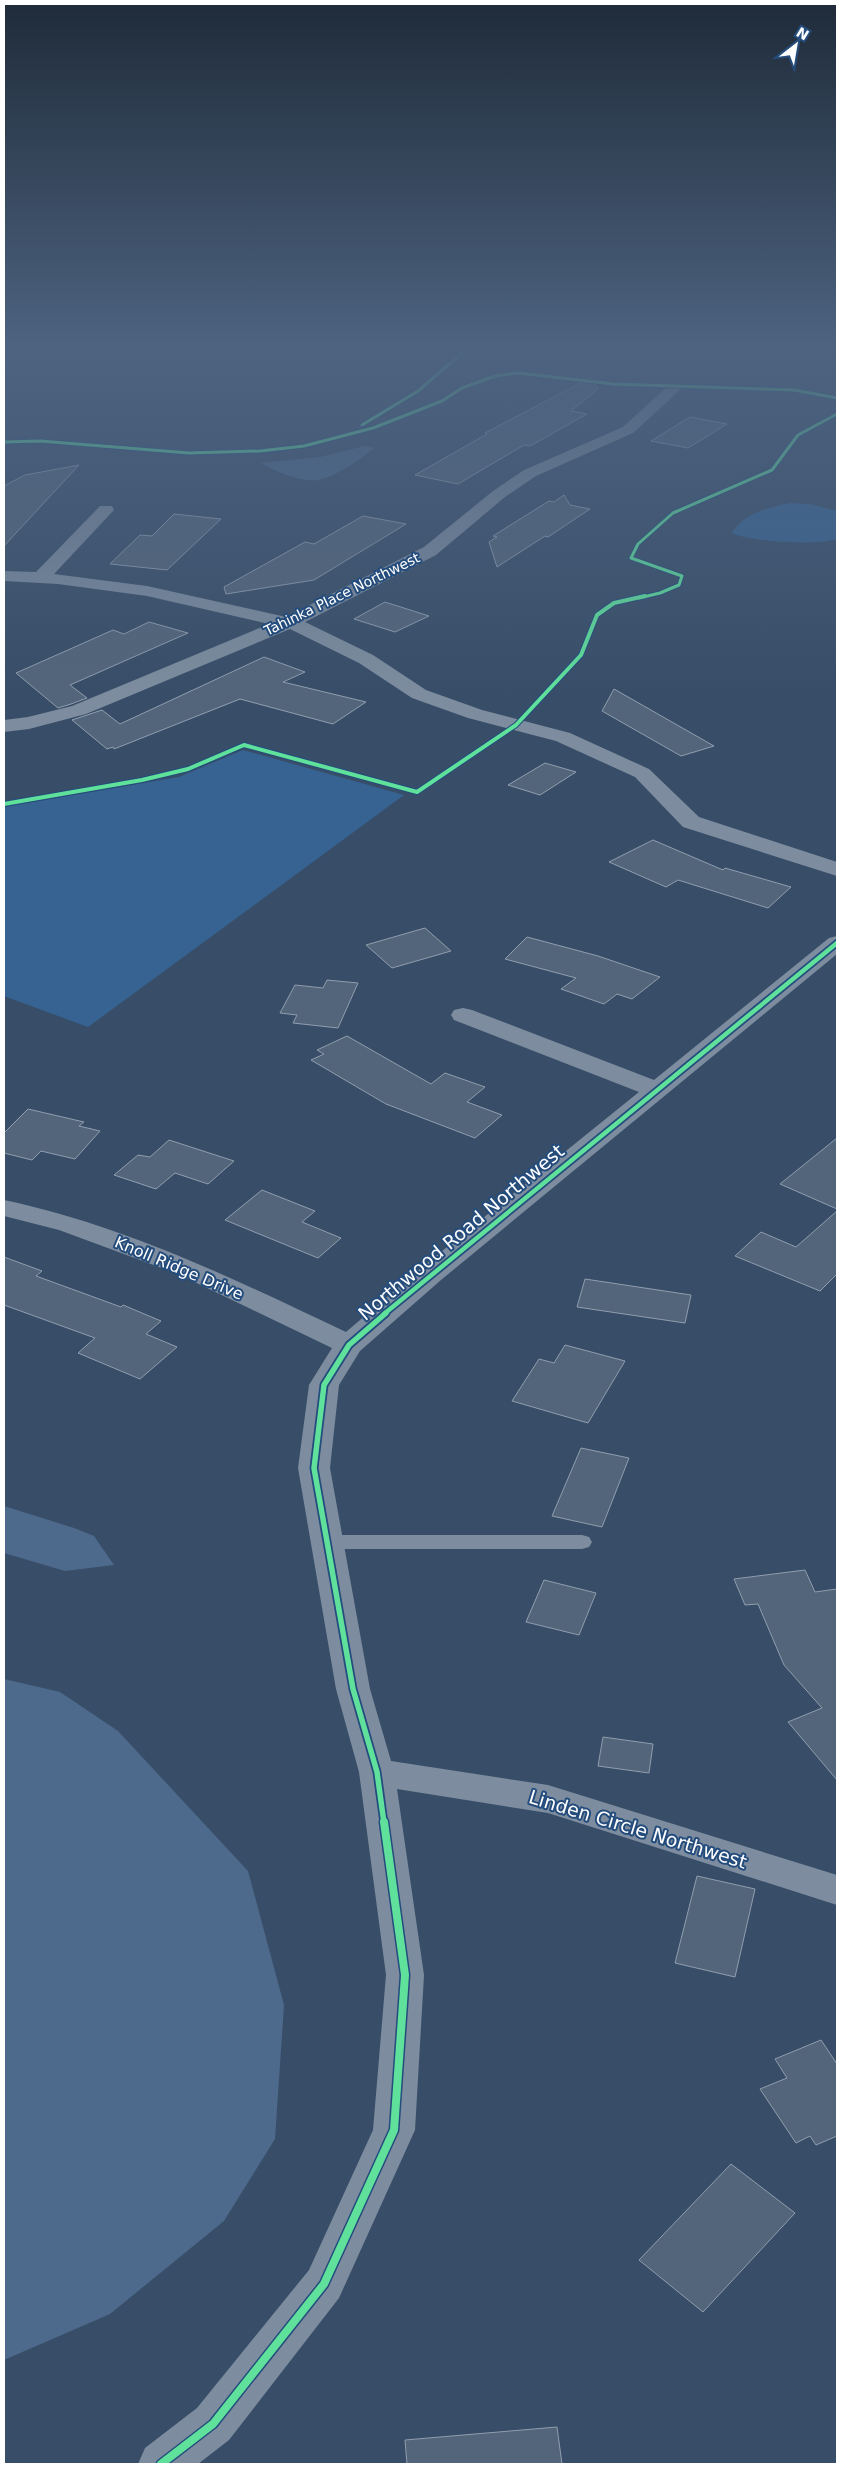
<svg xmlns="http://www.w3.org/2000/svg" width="841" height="2468" viewBox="0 0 841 2468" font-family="'DejaVu Sans',sans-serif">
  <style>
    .green { fill: #376393 }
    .water { fill: #4d698b }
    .building { fill: #53657a; stroke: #909eae }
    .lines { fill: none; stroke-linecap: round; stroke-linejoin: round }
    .service { fill: #7d8d9f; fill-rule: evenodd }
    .minor { fill: #7d8d9f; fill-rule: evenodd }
    .cycleway-far4-casing { stroke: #244c7c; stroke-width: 5 }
    .cycleway-far3-casing { stroke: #244c7c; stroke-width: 6 }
    .cycleway-far2-casing { stroke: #244c7c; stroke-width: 8 }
    .cycleway-far1-casing { stroke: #244c7c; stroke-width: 9 }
    .cycleway-casing { stroke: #244c7c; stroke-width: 11 }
    .cycleway-far4 { stroke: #60e19b; stroke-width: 3 }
    .cycleway-far3 { stroke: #60e19b; stroke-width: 4 }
    .cycleway-far2 { stroke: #60e19b; stroke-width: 4.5 }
    .cycleway-far1 { stroke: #60e19b; stroke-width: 5.5 }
    .cycleway { stroke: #60e19b; stroke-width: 8 }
    .labels { text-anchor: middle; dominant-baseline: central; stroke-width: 4; stroke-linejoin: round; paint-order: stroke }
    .far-street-label { font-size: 14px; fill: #fff; stroke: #244c7c }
    .street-label { font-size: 16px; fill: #fff; stroke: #244c7c }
    .near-street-label { font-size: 19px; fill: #fff; stroke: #244c7c }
  </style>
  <rect width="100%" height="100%" fill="#384e68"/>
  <g class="green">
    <path d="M790,503L809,504L837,511V539C813,546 755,542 731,533C747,512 766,508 790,503Z"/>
    <path d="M243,750L404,795L88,1027L4,996V807L179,777Z"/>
  </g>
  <g class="water">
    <path d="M364,446L374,448C363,458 332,479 317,480C299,482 276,471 261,463L320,457Z"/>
    <path d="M4,1506L74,1528L94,1536L114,1565L65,1571L4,1553Z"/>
    <path d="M4,1679L60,1692L118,1731L248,1871L284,2005L275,2139L224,2221L110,2314L4,2360Z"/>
  </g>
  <g class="building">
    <path d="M590,378L598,389L571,411L587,414L530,446L524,445L458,484L415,475L487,434L485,433Z"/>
    <path d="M690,417L727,424L688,448L651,441Z"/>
    <path d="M79,465L4,546V486L25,475Z"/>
    <path d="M564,495L570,505L590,509L548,537L545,536L497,567L489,542L497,537L493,536L549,501L554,502Z"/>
    <path d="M174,514L221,519L167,570L110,564L140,535L152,536Z"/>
    <path d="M363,516L406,524L314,580L226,594L224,587L305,542L314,544Z"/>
    <path d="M385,602L429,616L395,632L354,619Z"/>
    <path d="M149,622L188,633L70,685L87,698L71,704L58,708L16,673L113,630L124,634Z"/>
    <path d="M264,657L305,672L283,682L366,702L333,724L240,699L114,749L113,747L107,749L72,720L102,710L120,724Z"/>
    <path d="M614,689L714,746L681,756L602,711Z"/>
    <path d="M545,763L576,772L540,795L508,785Z"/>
    <path d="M653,840L723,870L725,868L791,887L768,908L678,880L666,887L609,862Z"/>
    <path d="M425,928L451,951L392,968L366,945Z"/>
    <path d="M527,937L598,956L660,977L632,999L617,994L604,1004L561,989L576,978L505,959Z"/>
    <path d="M327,980L358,983L338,1028L293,1023L297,1015L280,1013L295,985L323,988Z"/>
    <path d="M347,1036L431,1084L445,1073L485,1087L467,1102L502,1115L475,1138L386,1104L311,1060L324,1054L317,1050Z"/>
    <path d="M28,1109L84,1122L79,1126L100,1131L75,1159L41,1151L32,1160L4,1153V1133Z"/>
    <path d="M837,1138V1209L780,1184Z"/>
    <path d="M169,1140L234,1161L208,1184L175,1173L156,1189L114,1175L138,1155L150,1157Z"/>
    <path d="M262,1190L315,1211L302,1222L341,1238L318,1258L225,1220Z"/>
    <path d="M837,1211V1274L820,1291L735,1256L761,1232L796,1247Z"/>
    <path d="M4,1257L42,1271L36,1276L121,1307L123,1305L161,1321L146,1334L177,1347L140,1379L78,1353L95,1338L4,1305Z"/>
    <path d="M585,1279L691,1295L685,1323L577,1307Z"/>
    <path d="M565,1345L625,1361L588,1423L512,1401L539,1359L554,1363Z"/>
    <path d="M581,1448L629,1458L602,1527L552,1516Z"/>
    <path d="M805,1570L815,1592L837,1589V1780L788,1722L822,1708L784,1665L758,1604L745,1605L734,1579Z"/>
    <path d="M544,1580L596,1593L579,1635L526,1622Z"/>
    <path d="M603,1737L653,1744L649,1773L598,1766Z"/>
    <path d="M697,1876L755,1889L735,1977L675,1963Z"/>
    <path d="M821,2040L837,2064V2136L816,2145L810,2136L796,2143L760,2089L787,2078L775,2059Z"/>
    <path d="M731,2164L795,2213L703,2312L639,2260Z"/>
    <path d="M557,2427L562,2464H407L405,2440Z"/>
  </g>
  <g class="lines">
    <path class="service" d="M329,1535H582L589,1537L592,1542L589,1547L582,1549H329L322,1547L319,1542L322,1537Z"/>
    <g class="minor">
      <path d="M675,383L682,387L680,390L633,433L536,476L505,497L436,555L305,622L373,655L426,690L482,710L570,733L649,769L699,817L837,862V876L683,827L635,777L556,741L468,718L412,698L359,663L290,629L86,714L29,729L4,732V720L28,717L72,706L269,624L147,596L58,584L4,581V571L36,572L100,506H112L114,510L54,574L147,586L286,617L424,547L493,491L524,470L623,427L670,384Z"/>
      <path d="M837,936V954L441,1280L360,1351L339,1385L330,1468L370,1689L391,1761L548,1785L837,1875V1905L548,1813L397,1789L424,1975L415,2130L339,2298L229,2440L198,2464H138L145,2448L197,2408L309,2270L373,2130L386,1975L359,1772L336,1689L298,1468L309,1385L332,1348L178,1274L59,1230L4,1216V1200C126,1226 234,1279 346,1332L421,1268L639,1092L454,1020L451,1015L454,1010L463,1008L472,1010L654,1080L829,938Z"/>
    </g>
    <defs>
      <g id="cycleway-far4">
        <path d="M362,425L418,391L468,348"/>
        <path d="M4,442L40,441L189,453L260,451L304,446L373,428L442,401L462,388L495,376L518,373L613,384L794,390L837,398"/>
        <path d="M639,598L660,593L679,585L682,576L631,558L638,544L673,513L772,470L798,435L837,414"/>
      </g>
      <path id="cycleway-far3" d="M4,804L142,780L188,769L244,745L417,792L516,725L581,655L597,615L614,603L645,596"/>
      <path id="cycleway-far2" d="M384,1314L837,943"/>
      <path id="cycleway-far1" d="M384,1823L377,1772L353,1689L314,1468L324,1385L349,1345L386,1313"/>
      <path id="cycleway" d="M161,2464L213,2424L324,2284L394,2130L405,1975L384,1822"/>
    </defs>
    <use href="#cycleway-far4" class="cycleway-far4-casing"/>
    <use href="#cycleway-far3" class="cycleway-far3-casing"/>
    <use href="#cycleway-far2" class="cycleway-far2-casing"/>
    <use href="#cycleway-far1" class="cycleway-far1-casing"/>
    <use href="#cycleway" class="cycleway-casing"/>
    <use href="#cycleway-far4" class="cycleway-far4"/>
    <use href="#cycleway-far3" class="cycleway-far3"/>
    <use href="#cycleway-far2" class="cycleway-far2"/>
    <use href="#cycleway-far1" class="cycleway-far1"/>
    <use href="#cycleway" class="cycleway"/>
  </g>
  <linearGradient id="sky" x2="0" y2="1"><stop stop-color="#1f2b39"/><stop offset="0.5" stop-color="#4d6380"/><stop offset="1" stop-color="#4d6380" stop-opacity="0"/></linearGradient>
  <rect width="841" height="694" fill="url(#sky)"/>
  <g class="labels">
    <g class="far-street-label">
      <text transform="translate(342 594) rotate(-26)">Tahinka Place Northwest</text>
    </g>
    <g class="street-label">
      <text transform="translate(179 1268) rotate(23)">Knoll Ridge Drive</text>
    </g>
    <g class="near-street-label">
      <text transform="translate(461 1232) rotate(-40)">Northwood Road Northwest</text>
      <text transform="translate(638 1829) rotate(17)">Linden Circle Northwest</text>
    </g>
  </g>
  <rect width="841" height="2468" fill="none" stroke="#ffffff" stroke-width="10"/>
  <g transform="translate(796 45) rotate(31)" stroke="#244c7c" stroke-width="4" paint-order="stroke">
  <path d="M0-4L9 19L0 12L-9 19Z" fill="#ffffff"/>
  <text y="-8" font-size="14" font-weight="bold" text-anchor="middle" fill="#ffffff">N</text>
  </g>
</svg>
